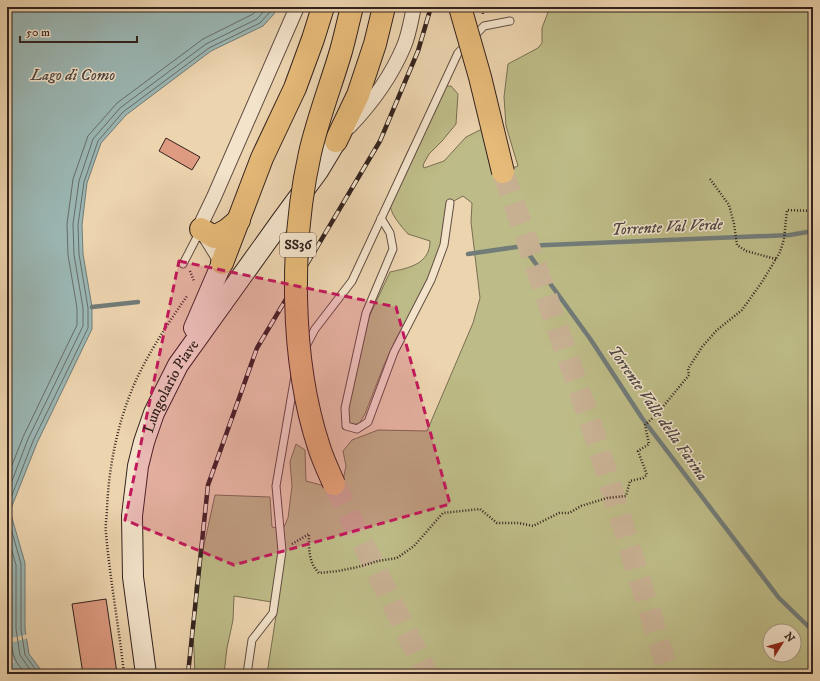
<svg xmlns="http://www.w3.org/2000/svg" width="820" height="681" viewBox="0 0 820 681" font-family="'IM FELL DW Pica',serif">
  <style>
    .green { fill: #bdbb87; stroke: #786e52; fill-rule: evenodd }
    .water { fill: #9bb7b4; stroke: #717b78 }
    .pier { fill: #ecd4af }
    .lines { fill: none; stroke-linecap: round; stroke-linejoin: round }
    .shore { stroke: #676c68; stroke-width: 1 }
    .stream { stroke: #717b78; stroke-width: 4.5 }
    .building { fill: #de9b82; stroke: #33221d }
    .trunk-tunnel { stroke: #c7b092; stroke-width: 22; stroke-dasharray: 22 11; stroke-linecap: butt }
    .service-casing { stroke: #614e42; stroke-width: 9 }
    .minor-casing { stroke: #614e42; stroke-width: 16 }
    .secondary-casing { stroke: #33221d; stroke-width: 22 }
    .trunk-casing { stroke: #33221d; stroke-width: 24 }
    .path { stroke: #33221d; stroke-width: 2.5; stroke-dasharray: 1 2; stroke-linecap: butt }
    .service { stroke: #f3e3cb; stroke-width: 7 }
    .minor { stroke: #f3e3cb; stroke-width: 14 }
    .secondary { stroke: #f3e3cb; stroke-width: 20 }
    .trunk { stroke: #e6ba78; stroke-width: 22 }
    .rail-casing { stroke: #33221d; stroke-width: 4.5 }
    .rail { stroke: #f3e3cb; stroke-width: 3; stroke-dasharray: 9; stroke-linecap: butt }
    .trunk-bridge-casing { stroke: #33221d; stroke-width: 24; stroke-linecap: butt }
    .trunk-bridge { stroke: #e6ba78; stroke-width: 22 }
    .marked { fill: #c2185b; fill-opacity: 0.2; stroke: #c2185b; stroke-width: 3; stroke-dasharray: 8 5; stroke-linejoin: round }
    .labels { text-anchor: middle; dominant-baseline: central; stroke-width: 3; stroke-linejoin: round; paint-order: stroke }
    .shield { fill: #f3e3cb; stroke: #6d5c51; stroke-width: 1 }
    .shield-label { font-size: 14px; font-weight: bold; fill: #33221d }
    .street-label { font-size: 15px; fill: #33221d; stroke: #f3e3cb }
    .water-label { font-size: 16px; font-style: italic; fill: #4d4743; stroke: #f3e3cb }
  </style>
  <rect width="100%" height="100%" fill="#ecd4af"/>
  <filter id="stains"><feTurbulence type="fractalNoise" baseFrequency=".005" numOctaves="4"/><feColorMatrix values="0 0 0 0 .2 0 0 0 0 .09 0 0 0 0 .02 0 0 0 .5 -.17"/></filter>
  <radialGradient id="worn" r=".72"><stop offset=".6" stop-color="#630" stop-opacity="0"/><stop offset="1" stop-color="#630" stop-opacity=".3"/></radialGradient>
  <path class="green" d="M550,7H813V674H267L278,603L234,596L233,620L227,648L224,674H195L193,628L195,586L215,495L270,497L272,527L283,529L288,518L292,486L290,462L296,444L305,450L306,481L325,486L343,480L346,466L343,451L352,440L378,430L427,431L473,323L480,298L471,222L472,203L463,196L454,201H448L439,253L422,292L396,339L384,365L365,414L359,424H354L350,423L348,418V407L369,317L390,272C409,268 430,264 430,241L408,234C401,226 389,213 390,202C391,182 410,147 420,128C426,116 428,103 438,92C442,88 445,86 451,86L458,94L456,124L442,141L429,154L423,165L424,168L444,161L466,137L484,128L499,173L518,166L506,126L504,97L508,64L538,48L542,43V28ZM770,631H794V655H770Z"/>
  <path class="water" d="M7,7H275L274,14L263,26L211,51L126,115L101,143L87,183L82,225L83,254L92,307V329L37,443L10,511L25,563V629L29,654L44,674H7Z"/>
  <path class="pier" d="M7,634L8,639L28,634L29,638L9,643L14,663L7,664Z"/>
  <g class="lines">
    <g class="shore">
      <path d="M7,478L23,437L77,325V308L68,255L67,224L73,179L88,136L117,103L203,39L253,14L260,7"/>
      <path d="M7,494L28,439L83,326V308L74,255L73,224L79,181L93,139L120,108L206,44L257,19L265,10L266,7"/>
      <path d="M7,508L33,441L88,328V308L79,254L78,225L84,182L98,141L123,112L209,48L260,23L270,12L271,7"/>
      <path d="M7,514L21,564V629L25,655L39,674"/>
      <path d="M7,533L16,565V629L20,655L33,674"/>
      <path d="M7,555C16,588 3,625 15,659C17,664 22,669 26,674"/>
    </g>
    <g class="stream">
      <path d="M523,246L790,235L813,231"/>
      <path d="M468,254L523,246L591,340L642,418L779,598L813,631"/>
      <path d="M92,307L138,302"/>
    </g>
  </g>
  <g class="building">
    <path d="M166,138L200,157L192,170L159,151Z"/>
    <path d="M106,599L117,673L83,674L72,604Z"/>
  </g>
  <g class="lines">
    <g class="trunk-tunnel">
      <path d="M503,172L594,433L669,674"/>
      <path d="M334,484L427,674"/>
    </g>
    <defs>
      <g id="service">
        <path d="M381,218L390,233L393,249L366,313L345,408L346,426L357,429L368,422L394,352L431,280L444,245L450,203"/>
        <path d="M183,264L200,231"/>
        <path d="M305,348L315,329L352,281L458,53L484,26L510,21"/>
        <path d="M247,674L252,640L273,613L282,551L276,486L295,376"/>
      </g>
      <g id="minor">
        <path d="M349,127C372,103 391,77 404,46C409,34 411,20 414,7"/>
        <path d="M222,263L201,229L202,222L214,197L297,7"/>
      </g>
      <g id="secondary">
        <path d="M194,328L222,263"/>
        <path id="s1" d="M146,674L133,577L132,516L138,466L144,442L154,413L178,365L282,220L318,171L336,141"/>
      </g>
      <g id="trunk">
        <path d="M336,141L358,95L375,44L384,7"/>
        <path d="M201,229L214,237L227,230L239,220"/>
        <path d="M222,263L262,158L295,88L313,39L323,7"/>
      </g>
    </defs>
    <use href="#service" class="service-casing"/>
    <use href="#minor" class="minor-casing"/>
    <use href="#secondary" class="secondary-casing"/>
    <use href="#trunk" class="trunk-casing"/>
    <g class="path">
      <path d="M482,7L483,14"/>
      <path d="M710,179L729,205L734,224L737,245L746,251L776,259"/>
      <path d="M190,271L194,281"/>
      <path d="M292,544L309,534C309,548 308,562 319,573L338,571L358,567L378,561L397,558L414,546L443,513L480,509L497,523H519L533,526L559,513H569L581,506L607,498L626,496L630,481L643,478L647,475L638,451L649,444L645,425L657,414L689,375L688,369L702,347L717,330L742,310L762,282L780,252L784,239L787,210L813,211"/>
      <path d="M124,674C119,627 110,580 106,533C105,525 107,516 107,508C109,462 120,410 142,368C155,343 171,319 187,296"/>
    </g>
    <use href="#service" class="service"/>
    <use href="#minor" class="minor"/>
    <use href="#secondary" class="secondary"/>
    <use href="#trunk" class="trunk"/>
    <defs>
      <path id="rail" d="M188,674L208,485L257,348L380,141L418,51L431,7"/>
    </defs>
    <use href="#rail" class="rail-casing"/>
    <use href="#rail" class="rail"/>
    <defs>
      <g id="trunk-bridge">
        <path d="M460,7L480,77L503,172"/>
        <path d="M334,484C329,472 323,460 319,447C290,359 290,243 310,153C318,118 331,85 341,51C345,37 348,22 352,7"/>
      </g>
    </defs>
    <use href="#trunk-bridge" class="trunk-bridge-casing"/>
    <use href="#trunk-bridge" class="trunk-bridge"/>
  </g>
  <path class="marked" d="M179,261L396,307L450,504L234,565L125,520Z"/>
  <g class="labels">
    <rect class="shield" x="280" y="233" width="36" height="24" rx="3"/>
    <g class="shield-label">
      <text x="298" y="245">SS36</text>
    </g>
    <g class="street-label">
      <text stroke="none"><textPath href="#s1" startOffset="296">Lungolario Piave</textPath></text>
    </g>
    <g class="water-label">
      <text x="73" y="75">Lago di Como</text>
      <text transform="translate(667 227) rotate(-3)">Torrente Val Verde</text>
      <text transform="translate(658 413) rotate(55)">Torrente Valle della Farina</text>
    </g>
  </g>
  <rect width="820" height="681" fill="none" stroke="#ecd4af" stroke-width="24"/>
  <rect x="8" y="8" width="804" height="665" fill="none" stroke="#33221d" stroke-width="2"/>
  <rect x="12" y="12" width="796" height="657" fill="none" stroke="#33221d"/>
  <g transform="translate(782 643) rotate(53)"><circle r="19" fill="#f3e3cb" stroke="#a69685"/>
  <path d="M0-3L7 15L0 10L-7 15Z" fill="#8f2418"/>
  <text y="-6" font-size="11" font-weight="bold" text-anchor="middle" fill="#33221d">N</text>
  </g>
  <path d="M20 36v6h117v-6" fill="none" stroke="#33221d" stroke-width="2"/>
  <text x="26" y="36" font-size="12" fill="#33221d" stroke="#f3e3cb" stroke-width="3" paint-order="stroke">50 m</text>
  <rect width="100%" height="100%" filter="url(#stains)"/>
  <rect width="100%" height="100%" fill="url(#worn)"/>
</svg>
